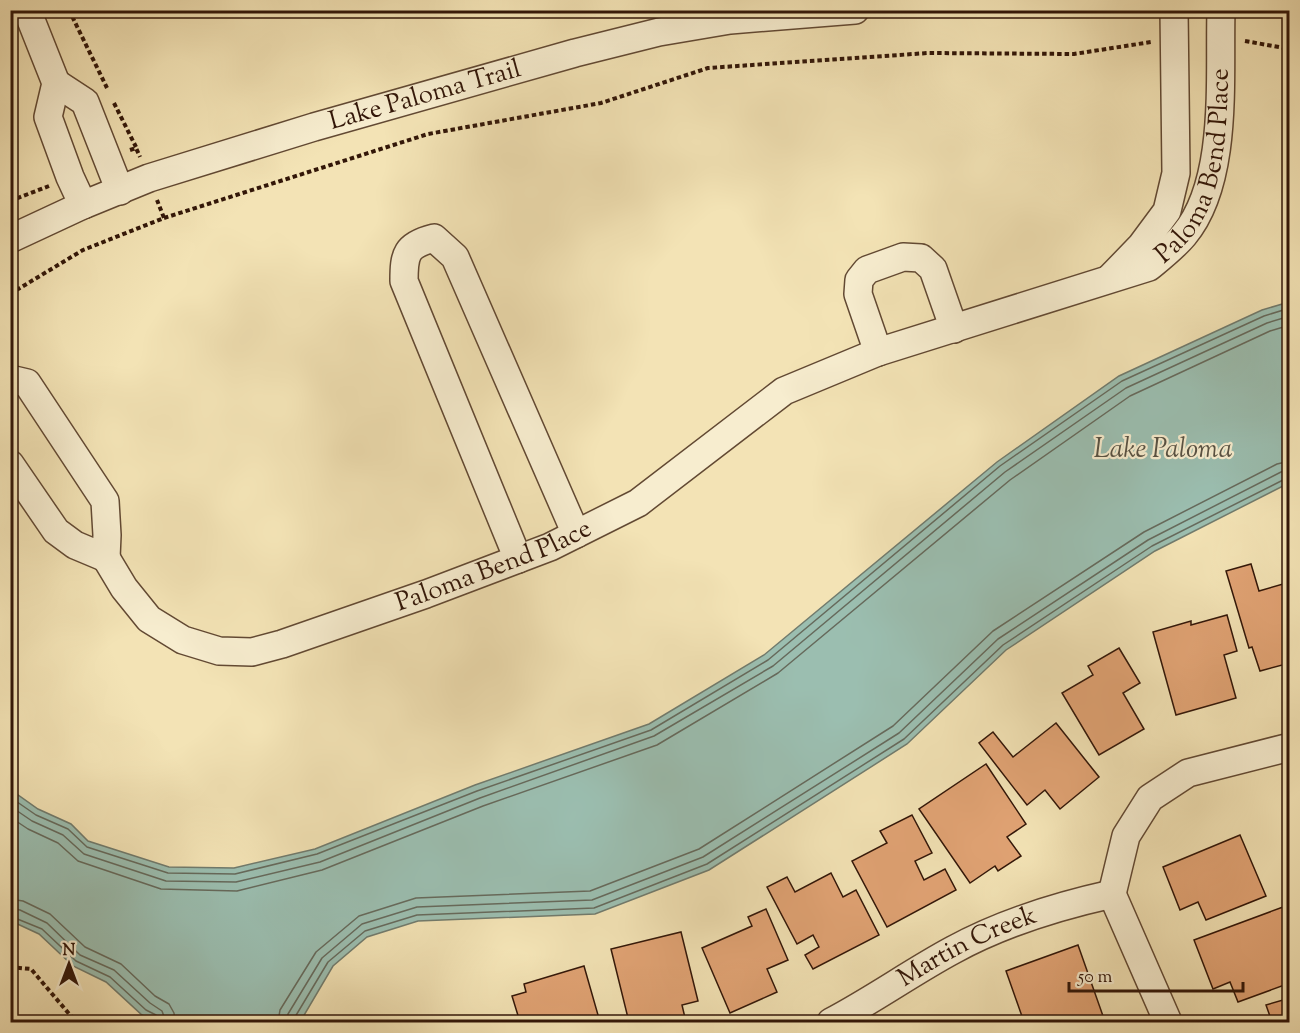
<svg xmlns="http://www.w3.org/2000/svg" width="1300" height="1033" viewBox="0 0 1300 1033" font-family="'Sorts Mill Goudy',serif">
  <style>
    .water { fill: #9bbeb0; stroke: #717b6d; stroke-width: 1.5 }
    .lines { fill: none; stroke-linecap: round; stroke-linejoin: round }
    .shore { stroke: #666a5c; stroke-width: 1.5 }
    .building { fill: #e1a374; stroke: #321608; stroke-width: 1.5 }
    .minor-casing { stroke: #624933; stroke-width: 30 }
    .path { stroke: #321608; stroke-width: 4; stroke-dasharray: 4.5 3; stroke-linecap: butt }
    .minor { stroke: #f7edcf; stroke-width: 27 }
    .labels { text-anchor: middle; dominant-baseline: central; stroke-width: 4.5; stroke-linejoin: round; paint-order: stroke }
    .street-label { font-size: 26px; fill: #321608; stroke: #f7edcf }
    .water-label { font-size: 27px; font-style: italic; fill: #575143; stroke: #f7edcf }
  </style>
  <rect width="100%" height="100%" fill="#f3e3b5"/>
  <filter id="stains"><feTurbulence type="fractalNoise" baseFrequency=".00333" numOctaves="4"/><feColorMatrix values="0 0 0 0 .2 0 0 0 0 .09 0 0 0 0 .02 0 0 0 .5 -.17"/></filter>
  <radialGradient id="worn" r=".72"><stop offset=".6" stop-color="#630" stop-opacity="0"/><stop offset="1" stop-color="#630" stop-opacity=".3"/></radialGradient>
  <path class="water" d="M1289,302V483L1155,551L1006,650L907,744L709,870L595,914L418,921L367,937L333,966L303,1017L298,1022H157L142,1015L106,982L73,966L39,934L11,921V790L38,809L71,824L88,841L169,867L234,868L315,849L475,785L649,724L764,655L997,462L1119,376L1262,310Z"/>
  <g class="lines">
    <g class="shore">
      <path d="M10,797L36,815L68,829L87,847L168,873L235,874L317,854L477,791L651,730L768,660L1000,466L1122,381L1264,316L1290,308"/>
      <path d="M10,806L32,821L63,835L84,854L166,881L236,882L320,862L480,798L654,736L773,666L1005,472L1126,388L1267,323L1290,316"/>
      <path d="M10,817L28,829L58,843L78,861L161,889L237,891L322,870L483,806L657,745L778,673L1010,480L1130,396L1270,331L1290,325"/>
      <path d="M10,899L23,901L50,914L85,947L121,964L155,996L169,1004L174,1013L175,1022"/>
      <path d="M10,908L20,910L47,923L80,955L114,970L150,1003L162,1011L166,1022"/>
      <path d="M10,916L42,929L76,961L110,977L146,1010L156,1015L158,1022"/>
      <path d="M278,1022L280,1010L316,952L359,916L416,898L590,891L699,849L893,726L993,631L1144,532L1277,464L1290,461"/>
      <path d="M287,1022L288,1014L322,958L362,924L417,907L592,900L703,857L899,733L998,639L1148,540L1281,472L1290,470"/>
      <path d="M294,1022L295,1017L328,962L365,931L417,915L594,908L707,864L904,739L1003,645L1152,546L1285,479L1290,478"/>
    </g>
  </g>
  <g class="building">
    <path d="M1251,564L1259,591L1290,582V663L1260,671L1252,647L1249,648L1226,571Z"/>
    <path d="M1227,615L1237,651L1224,655L1236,698L1176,715L1153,632L1191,621V625Z"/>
    <path d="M1119,648L1140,683L1123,693L1144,729L1099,755L1062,693L1093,675L1088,666Z"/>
    <path d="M1056,723L1099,777L1060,809L1045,790L1027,805L979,743L993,732L1013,757Z"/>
    <path d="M986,764L1026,824L1007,837L1021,856L998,871L995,866L970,883L919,809Z"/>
    <path d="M912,815L932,853L915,861L924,880L945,869L956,890L887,927L852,861L887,843L880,831Z"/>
    <path d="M1240,835L1266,896L1206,920L1198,902L1180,910L1163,867Z"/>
    <path d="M831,873L843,897L856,890L879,935L813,969L805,955L819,947L813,935L797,944L767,887L787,877L795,892Z"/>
    <path d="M1283,907L1290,924V939L1286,940L1290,950V983L1238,1002L1230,982L1213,989L1194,940Z"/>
    <path d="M766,909L788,960L767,969L777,992L730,1013L702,948L752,926L748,917Z"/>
    <path d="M681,932L698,1001L682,1005L686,1022H629L611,949Z"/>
    <path d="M1078,945L1103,1016L1085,1022H1024L1006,971Z"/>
    <path d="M584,966L600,1022H520L512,996L526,992L524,984Z"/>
    <path d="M1290,998V1022H1272L1266,1005Z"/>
  </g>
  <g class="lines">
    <defs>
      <g id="minor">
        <path d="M27,10L56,83L48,117L70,177L83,205"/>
        <path d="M56,83L85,102L120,191"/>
        <path id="s1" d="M10,239L83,205L149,178L314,127L575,53L659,32L730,20L855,10"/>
        <path d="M1111,277L1141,246L1167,211L1176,173L1174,10"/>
        <path d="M878,352L858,294L859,280L867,270L903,257L921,258L933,269L954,329"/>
        <path d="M10,379L27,383L105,501L107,535L106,558L75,545L56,531L10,464"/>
        <path id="s2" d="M106,558L124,588L149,619L183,640L219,651L252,652L282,644L426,594L550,547L638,503L784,391L878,352L1149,267C1161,257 1174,247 1184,235C1229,181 1219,78 1221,10"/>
        <path d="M518,559L404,281C404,254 406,245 434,238L455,257L576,534"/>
        <path d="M1112,894L1126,836L1150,798L1188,773L1290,747"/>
        <path d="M1112,894L1168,1022"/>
        <path id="s3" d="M831,1022C873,1000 912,972 953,950C1002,923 1058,906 1112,894"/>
      </g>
    </defs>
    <use href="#minor" class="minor-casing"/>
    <g class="path">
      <path d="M69,10L107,88"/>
      <path d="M1245,41L1290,49"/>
      <path d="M114,103L136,147"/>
      <path d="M130,150L136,148L140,157"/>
      <path d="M10,201L49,186"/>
      <path d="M164,218L428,134L601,103L708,68L928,53L1074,54L1151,42"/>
      <path d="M10,294L83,250L164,218L157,200"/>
      <path d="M10,967L31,969L76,1022"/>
    </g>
    <use href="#minor" class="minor"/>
  </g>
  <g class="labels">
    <g class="street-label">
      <text stroke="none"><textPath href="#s1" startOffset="440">Lake Paloma Trail</textPath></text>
      <text stroke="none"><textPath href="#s2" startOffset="1287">Paloma Bend Place</textPath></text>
      <text stroke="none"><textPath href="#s2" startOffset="442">Paloma Bend Place</textPath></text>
      <text stroke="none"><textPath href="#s3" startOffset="156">Martin Creek</textPath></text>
    </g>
    <g class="water-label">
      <text x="1163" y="450">Lake Paloma</text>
    </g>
  </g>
  <rect width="1300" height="1033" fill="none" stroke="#f3e3b5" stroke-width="36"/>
  <rect x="12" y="12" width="1276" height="1009" fill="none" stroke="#321608" stroke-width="3"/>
  <rect x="18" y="18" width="1264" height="997" fill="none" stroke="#321608" stroke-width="1.5"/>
  <g transform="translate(69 964)" stroke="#f7edcf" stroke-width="4.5" paint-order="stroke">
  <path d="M0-4.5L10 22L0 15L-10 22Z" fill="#321608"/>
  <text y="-9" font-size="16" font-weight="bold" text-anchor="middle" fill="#321608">N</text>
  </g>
  <path d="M1069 982v9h174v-9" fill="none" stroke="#321608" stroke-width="3"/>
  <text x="1078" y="982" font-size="18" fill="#321608" stroke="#f7edcf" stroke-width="4.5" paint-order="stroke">50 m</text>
  <rect width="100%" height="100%" filter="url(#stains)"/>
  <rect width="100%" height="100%" fill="url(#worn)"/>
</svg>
